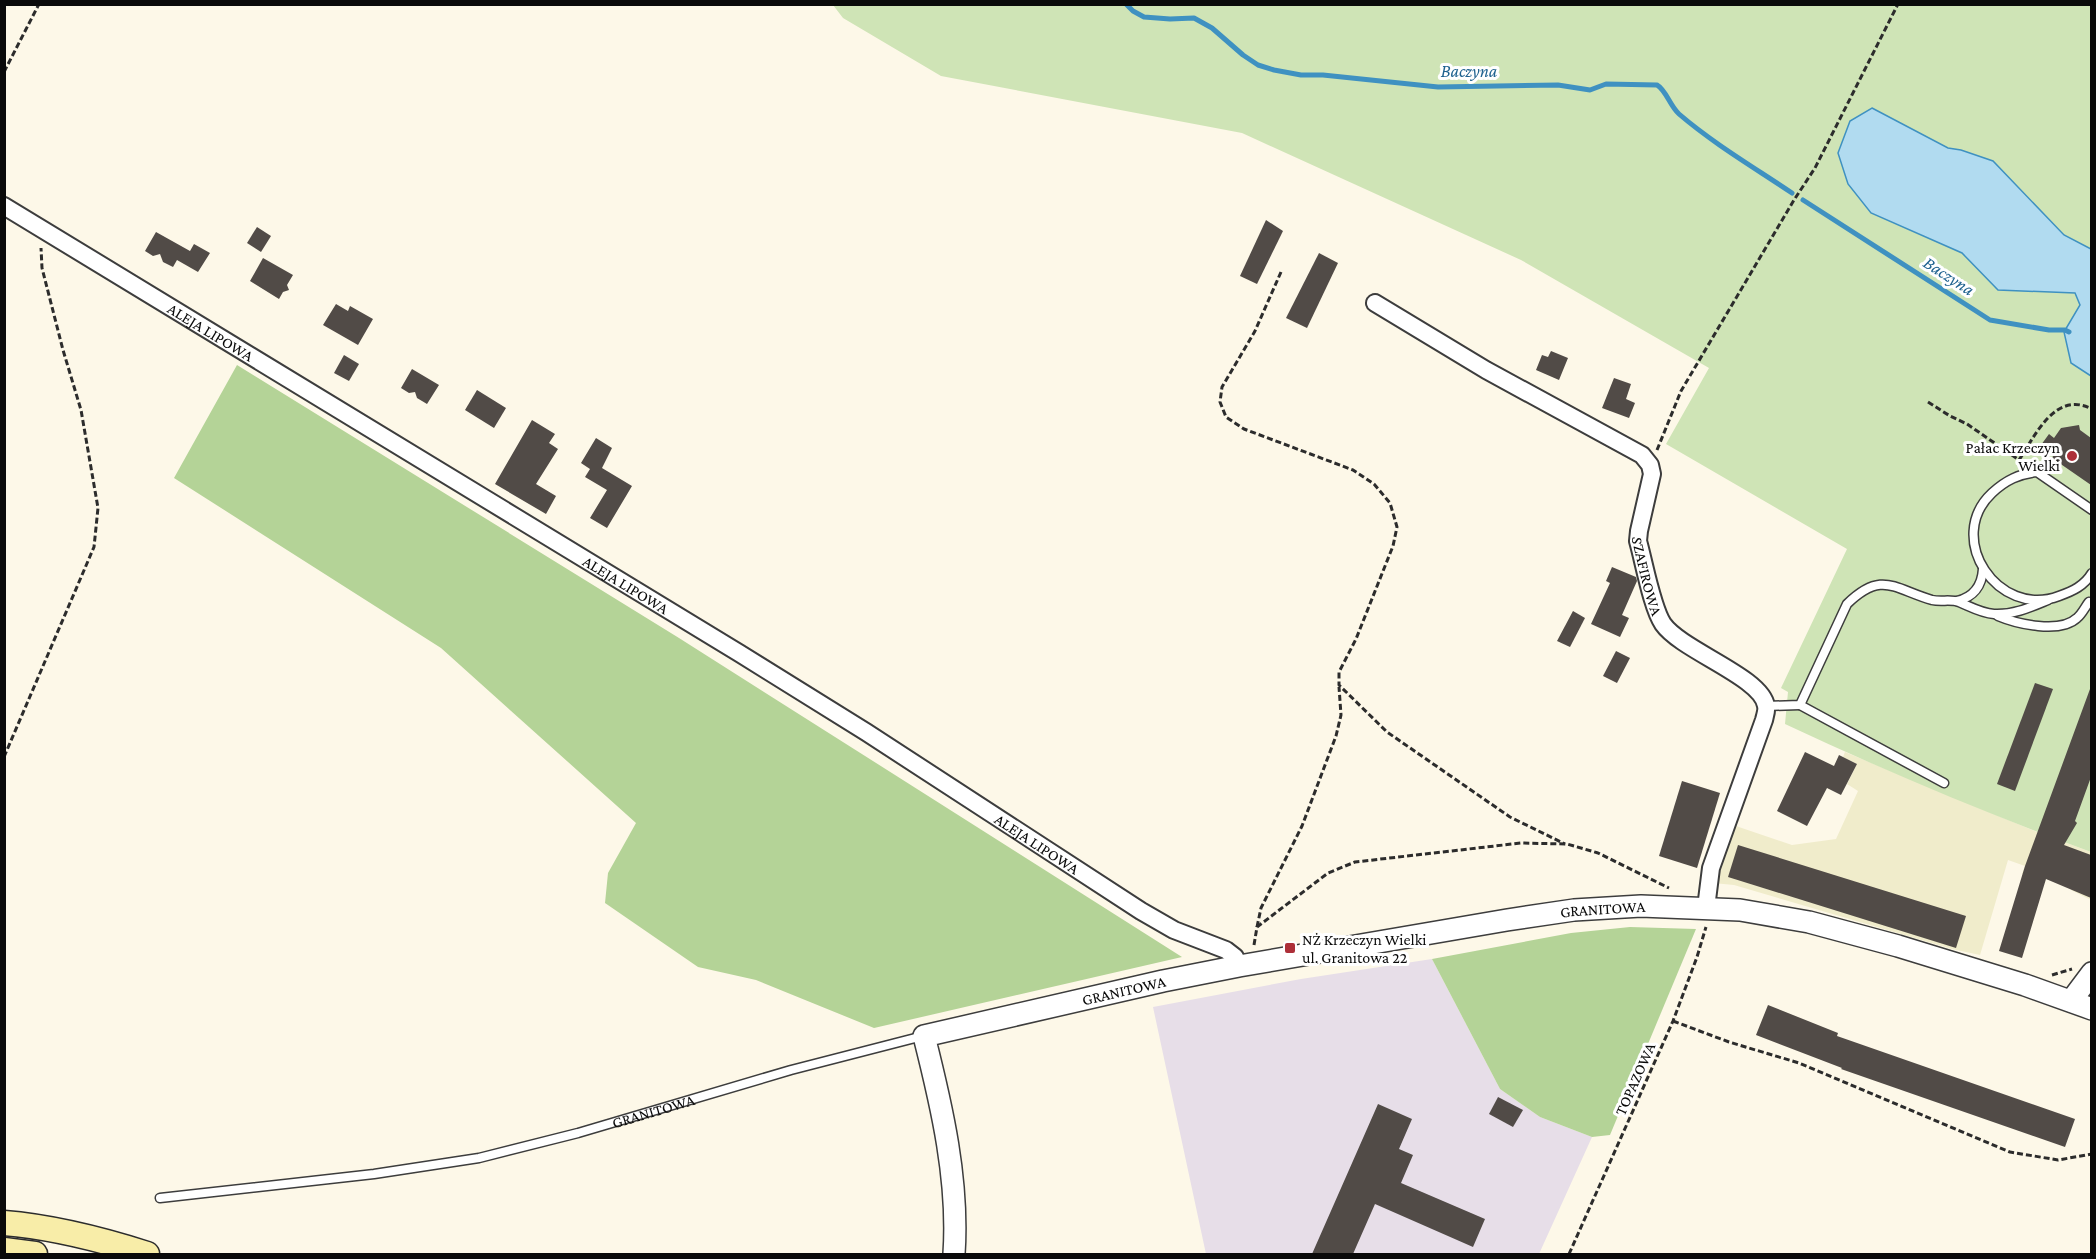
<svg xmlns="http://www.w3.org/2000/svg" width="2096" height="1259" viewBox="0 0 2096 1259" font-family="'Crimson Pro',serif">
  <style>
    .industrial { fill: #e7dee8 }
    .farmland { fill: #f0eccb }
    .green { fill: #cfe4b6 }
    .forest { fill: #b4d397 }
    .water { fill: #b1dbf0; stroke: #3f91c1; stroke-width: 1.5 }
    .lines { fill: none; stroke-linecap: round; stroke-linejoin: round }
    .stream { stroke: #3f91c1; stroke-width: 5 }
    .building { fill: #514b47 }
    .service-casing { stroke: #3d3d3d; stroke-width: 11 }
    .minor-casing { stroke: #3d3d3d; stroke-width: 20 }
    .tertiary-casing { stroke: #3d3d3d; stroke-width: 24 }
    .secondary-casing { stroke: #2c2c2c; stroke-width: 27 }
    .path { stroke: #2c2c2c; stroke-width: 3; stroke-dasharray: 6 3; stroke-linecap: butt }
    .service { stroke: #fff; stroke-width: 8 }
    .minor { stroke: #fff; stroke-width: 16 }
    .tertiary { stroke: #fff; stroke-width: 21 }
    .secondary { stroke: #f8eda8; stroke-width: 24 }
    .poi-dot { fill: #ad2f39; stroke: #fff; stroke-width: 2 }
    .labels { text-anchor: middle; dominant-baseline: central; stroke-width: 6; stroke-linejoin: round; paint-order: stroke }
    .street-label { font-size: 16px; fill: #0a0a0a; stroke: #fff }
    .poi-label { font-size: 16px; fill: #0a0a0a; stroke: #fff; text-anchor: end }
    .water-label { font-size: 18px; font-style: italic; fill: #1f628f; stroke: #fff }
  </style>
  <rect width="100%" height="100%" fill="#fdf8e8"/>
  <path class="industrial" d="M1432,959L1500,1089L1540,1117L1592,1137L1539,1254H1206L1153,1007L1301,979Z"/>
  <path class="farmland" d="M1845,752L2037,832L2091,852V900L2071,890L2073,884L2067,886L2038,876L2037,879L2022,874L2025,866L2008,860L1980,955L1952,949L1734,885L1713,883L1733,825L1792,845L1836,839L1858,791L1847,784L1857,764L1843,757Z"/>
  <path class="green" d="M833,5H2091V852C1988,814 1885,771 1785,724L1788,692L1781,688L1847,549L1666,444L1709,368L1521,260L1242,133L941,76L843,18Z"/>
  <g class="forest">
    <path d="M237,365L679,638L1182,957L874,1028L756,980L698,967L605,903L608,873L636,823L441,648L174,478Z"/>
    <path d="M1630,927L1696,929L1610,1135L1592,1137L1540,1117L1500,1089L1432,959L1571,933Z"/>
  </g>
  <path class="water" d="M1872,108L1948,148L1961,150L1993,161L2064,235L2091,249V376L2071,363L2064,332L2080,305L2075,293L1998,290L1962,253L1871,213L1848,184L1838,153L1850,121Z"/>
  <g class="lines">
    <g class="stream">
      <path d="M1126,4L1133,11L1144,17L1170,19L1194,18L1212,28L1243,55L1258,65L1274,70L1301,75H1323L1438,87L1558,85L1590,90L1606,84L1657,85C1666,90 1670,106 1679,114C1714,144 1755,168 1792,193"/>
      <path d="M1803,200L1990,320L2049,330H2065L2069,332"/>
    </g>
  </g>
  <g class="building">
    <path d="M1266,220L1283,231L1257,284L1240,276Z"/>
    <path d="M257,227L271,236L261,252L247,243Z"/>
    <path d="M156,232L190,251L194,244L210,253L198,272L177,260L173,267L163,262L160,254L153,256L145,251Z"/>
    <path d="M1319,253L1338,263L1307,328L1286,318Z"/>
    <path d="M263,258L293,275L287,285L289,290L283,292L279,299L250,281Z"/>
    <path d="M336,304L348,311L350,306L373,319L358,345L323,325Z"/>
    <path d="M1551,351L1568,358L1559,380L1536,370L1542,355L1548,357Z"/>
    <path d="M344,355L359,364L349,381L334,373Z"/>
    <path d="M412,369L439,385L427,404L417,398L415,392L409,393L401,388Z"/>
    <path d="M1614,378L1631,384L1626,399L1635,403L1629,418L1602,408Z"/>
    <path d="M477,390L506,408L494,428L465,410Z"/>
    <path d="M532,420L555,434L549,443L558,449L536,484L556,496L546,514L495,484Z"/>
    <path d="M2079,425L2080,430L2091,438V485L2052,458L2054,454L2041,445L2049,434L2054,438L2061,428Z"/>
    <path d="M596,438L612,448L602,468L632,486L607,528L590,518L607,490L585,477L590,469L581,463Z"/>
    <path d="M1612,567L1636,577L1637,581L1622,615L1629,618L1620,637L1591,624L1610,583L1606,581Z"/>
    <path d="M1573,611L1585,618L1570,647L1557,641Z"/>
    <path d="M1616,651L1630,658L1617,683L1603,676Z"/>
    <path d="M2035,683L2053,689L2015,791L1997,784Z"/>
    <path d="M2090,689H2091V777L2075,821L2077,823L2064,845L2091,855V898L2046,879L2022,958L1999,951L2025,866Z"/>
    <path d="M1805,752L1834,766L1839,755L1857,764L1841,795L1827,788L1807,826L1777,811Z"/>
    <path d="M1682,781L1720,793L1697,868L1659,856Z"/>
    <path d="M1738,845L1966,916L1956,948L1728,877Z"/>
    <path d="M1768,1005L1838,1033L1837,1036L2075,1119L2065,1147L1841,1069L1842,1068L1756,1035Z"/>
    <path d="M1498,1097L1523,1110L1513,1127L1489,1114Z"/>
    <path d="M1378,1104L1412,1119L1399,1149L1413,1155L1401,1183L1485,1219L1473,1247L1375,1204L1353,1254H1312Z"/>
  </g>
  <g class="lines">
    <defs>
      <g id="service">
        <path d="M2092,510L2037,472C2019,474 2006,480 1992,493C1944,538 1998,619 2059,596C2073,591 2084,586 2092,573"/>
        <path d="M1957,601C1974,597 1982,585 1983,569"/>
        <path d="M1998,616C2017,624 2060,634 2077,618C2082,614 2085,607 2089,602"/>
        <path d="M1800,705L1944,783"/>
        <path d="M1766,706L1800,705L1847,604C1882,570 1894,589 1932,600C1941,602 1951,599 1959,602C1971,607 1981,613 1994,614C2014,615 2031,607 2048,600"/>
        <path id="s1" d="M160,1198L374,1174L479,1158L578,1133L791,1070L923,1036"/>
      </g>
      <g id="minor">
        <path id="s2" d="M4,206L739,653L866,732L1141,911L1174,930L1226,950L1235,957L1239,966"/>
        <path id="s3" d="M1375,303L1486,370L1642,455L1650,465L1652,474L1639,531L1638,541C1644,562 1652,608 1663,624C1682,651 1762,677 1766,706C1767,710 1765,716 1764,720L1711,868L1706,908"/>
      </g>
      <g id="tertiary">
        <path d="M2071,1001L2092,973"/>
        <path id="s4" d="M954,1254C959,1181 942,1107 924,1036L1163,981L1239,966L1507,920L1574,910L1641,906L1740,910L1809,922L1898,946L2025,985L2092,1009"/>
      </g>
      <g id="secondary">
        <path d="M4,1223C54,1227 100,1239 147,1254"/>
        <path d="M4,1250L35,1254"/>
      </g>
    </defs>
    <use href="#service" class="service-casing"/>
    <use href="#minor" class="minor-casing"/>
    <use href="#tertiary" class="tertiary-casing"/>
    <use href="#secondary" class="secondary-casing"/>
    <g class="path">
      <path d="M4,72L39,4"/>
      <path d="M1281,272L1255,331L1222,387L1220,402L1226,417L1244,429L1353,470L1374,484L1390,503L1397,527L1393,546L1356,639L1339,672V685L1387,732L1510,817L1565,844"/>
      <path d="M1928,402L1950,416L1967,424L2022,462"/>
      <path d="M1657,450L1681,391L1794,200L1815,168L1898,4"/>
      <path d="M2019,460C2035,436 2055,390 2092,409"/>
      <path d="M4,757L94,547L98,508L81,410L63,350L42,268L41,248"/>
      <path d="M1257,927L1261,908L1302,826L1336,736L1341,715L1339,687"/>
      <path d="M1254,945L1257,927L1328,873L1355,862L1521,843L1567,844L1598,853L1669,888"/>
      <path d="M2052,975L2072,969"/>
      <path d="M1673,1021L1729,1042L1799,1063L2010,1152L2058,1160L2092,1154"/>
      <path d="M1569,1254L1673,1021L1697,957L1706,927"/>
    </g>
    <use href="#service" class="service"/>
    <use href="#minor" class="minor"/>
    <use href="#tertiary" class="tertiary"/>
    <use href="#secondary" class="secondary"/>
  </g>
  <g class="poi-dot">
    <circle cx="2072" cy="456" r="6"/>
    <rect x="1284" y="942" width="12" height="12" rx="3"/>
  </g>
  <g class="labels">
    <g class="street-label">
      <text stroke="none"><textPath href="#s2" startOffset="242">ALEJA LIPOWA</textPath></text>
      <text stroke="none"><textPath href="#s3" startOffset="434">SZAFIROWA</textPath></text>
      <text stroke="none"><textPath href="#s2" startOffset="728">ALEJA LIPOWA</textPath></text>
      <text stroke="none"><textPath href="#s2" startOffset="1214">ALEJA LIPOWA</textPath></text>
      <text stroke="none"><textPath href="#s4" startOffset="912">GRANITOWA</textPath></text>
      <text stroke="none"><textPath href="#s4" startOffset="426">GRANITOWA</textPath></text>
      <text transform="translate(1635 1079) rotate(-66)">TOPAZOWA</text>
      <text stroke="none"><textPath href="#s1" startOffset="502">GRANITOWA</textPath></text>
    </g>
    <g class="poi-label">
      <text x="2060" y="447">Pałac Krzeczyn<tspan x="2060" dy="18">Wielki</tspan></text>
      <text x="1302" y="939" text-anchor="start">NŻ Krzeczyn Wielki<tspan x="1302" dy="18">ul. Granitowa 22</tspan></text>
    </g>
    <g class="water-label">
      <text x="1469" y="71">Baczyna</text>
      <text transform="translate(1949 276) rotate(33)">Baczyna</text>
    </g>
  </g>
  <rect width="2096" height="1259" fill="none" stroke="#0a0a0a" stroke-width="12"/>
</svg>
